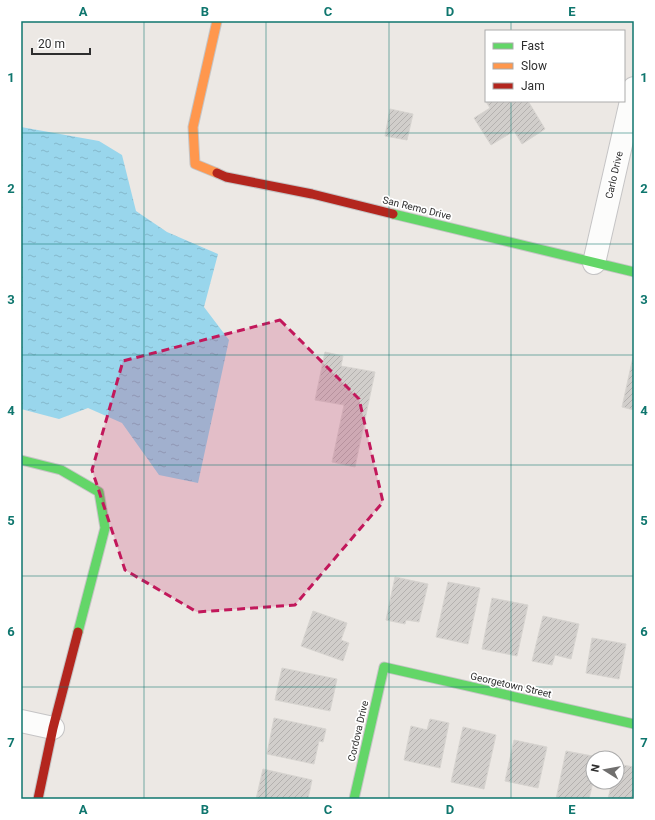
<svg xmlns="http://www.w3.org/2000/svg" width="655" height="820" viewBox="0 0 655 820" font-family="Roboto,sans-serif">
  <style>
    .water { fill: url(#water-ripples) }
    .building { fill: url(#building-hatch); stroke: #d7d4d0 }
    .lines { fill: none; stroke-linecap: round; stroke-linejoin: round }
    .street-casing { stroke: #c5c4c5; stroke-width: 24 }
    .fast-casing { stroke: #c5c4c5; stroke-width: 11 }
    .slow-casing { stroke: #c5c4c5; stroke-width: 11 }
    .jam-casing { stroke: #c5c4c5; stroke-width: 11 }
    .street { stroke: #fcfcfb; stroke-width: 22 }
    .fast { stroke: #63d668; stroke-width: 9 }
    .slow { stroke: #ff974d; stroke-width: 9 }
    .jam { stroke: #b3261e; stroke-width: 9 }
    .marked { fill: #c2185b; fill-opacity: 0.2; stroke: #c2185b; stroke-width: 3; stroke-dasharray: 8 5; stroke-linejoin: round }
    .grid { fill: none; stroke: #0f766e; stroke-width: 1; stroke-opacity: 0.55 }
    .labels { text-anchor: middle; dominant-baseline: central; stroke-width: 3.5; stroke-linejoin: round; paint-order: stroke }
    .street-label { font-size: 10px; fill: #2e2e2e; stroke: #fff }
    .neatline { fill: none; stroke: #0f766e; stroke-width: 1.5 }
    .grid-label { font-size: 13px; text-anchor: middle; font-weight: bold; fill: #0f766e }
  </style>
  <defs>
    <pattern id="water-ripples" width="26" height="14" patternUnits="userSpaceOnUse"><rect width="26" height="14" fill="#99d6ec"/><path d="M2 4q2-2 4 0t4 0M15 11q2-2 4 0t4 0" fill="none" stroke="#84b8cb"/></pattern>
    <pattern id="building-hatch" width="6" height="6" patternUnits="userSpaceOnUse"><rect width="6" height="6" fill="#d1cecb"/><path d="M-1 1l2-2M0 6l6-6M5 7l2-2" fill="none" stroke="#b4b1af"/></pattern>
  </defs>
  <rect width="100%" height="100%" fill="#ece8e4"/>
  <path class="water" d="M21,127L99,141L122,155L136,211L167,232L218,254L204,307L229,340L198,483L159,475L122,423L88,408L59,419L21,409Z"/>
  <g class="building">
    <path d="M486,99V101H528L545,129L522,144L514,131L491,145L474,118L490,108L485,100Z"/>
    <path d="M390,109L413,114L407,140L385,136Z"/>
    <path d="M325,352L343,356L341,366L375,372L355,467L332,462L344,405L315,400Z"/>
    <path d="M633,357H634V410L622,407Z"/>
    <path d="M395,577L428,584L419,622L406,620L405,624L386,620Z"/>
    <path d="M448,582L480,588L468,644L436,637Z"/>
    <path d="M492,598L528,605L517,656L482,649Z"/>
    <path d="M313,611L347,623L341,640L349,643L343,661L301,646Z"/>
    <path d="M543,616L579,624L571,659L555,655L552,665L532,661Z"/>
    <path d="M592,638L626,644L619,679L586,673Z"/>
    <path d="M282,668L337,679L330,711L275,700Z"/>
    <path d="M274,718L326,729L323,742L319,741L314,764L267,754Z"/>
    <path d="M430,719L449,723L440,768L404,760L411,726L427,730Z"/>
    <path d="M463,727L496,735L484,789L451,782Z"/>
    <path d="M514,740L547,747L538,788L505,781Z"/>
    <path d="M566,751L598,757L593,758V782L589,799H556Z"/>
    <path d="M617,764L634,767V799H608L612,782H617Z"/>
    <path d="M263,769L312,780L308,799H256Z"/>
  </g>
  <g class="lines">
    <defs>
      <g id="street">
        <path d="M594,263L634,88"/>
        <path d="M21,721L53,728"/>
      </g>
      <g id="fast">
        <path d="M393,214L634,272"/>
        <path d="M21,460L61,470L99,492L105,528L78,632"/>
        <path d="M354,799L384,667L634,724"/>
      </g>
      <path id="slow" d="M217,173L195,164L193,127L217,21"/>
      <g id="jam">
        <path d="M217,173L226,177L312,194L393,214"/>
        <path d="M38,799L53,728L78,632"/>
      </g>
    </defs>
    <use href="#street" class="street-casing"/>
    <use href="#fast" class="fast-casing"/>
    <use href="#slow" class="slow-casing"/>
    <use href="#jam" class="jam-casing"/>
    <use href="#street" class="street"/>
    <use href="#fast" class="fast"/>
    <use href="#slow" class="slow"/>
    <use href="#jam" class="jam"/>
  </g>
  <path class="marked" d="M280,320L359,399L383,502L295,605L197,612L125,570L92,470L123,361Z"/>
  <path class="grid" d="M144,21V799M266,21V799M389,21V799M511,21V31M511,101V799M21,133H634M21,244H634M21,355H634M21,465H634M21,576H634M21,687H634"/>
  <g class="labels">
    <g class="street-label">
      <text transform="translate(614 175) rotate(-77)">Carlo Drive</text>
      <text transform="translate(417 208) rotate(14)">San Remo Drive</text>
      <text transform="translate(511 685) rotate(13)">Georgetown Street</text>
      <text transform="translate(358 731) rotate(-77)">Cordova Drive</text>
    </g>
  </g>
  <rect width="655" height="820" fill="none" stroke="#ffffff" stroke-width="44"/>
  <rect x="485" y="30" width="140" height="72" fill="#ffffff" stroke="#ababab"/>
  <rect x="493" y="43" width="20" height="6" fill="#63d668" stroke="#ababab"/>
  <text x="521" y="50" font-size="12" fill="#2e2e2e">Fast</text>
  <rect x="493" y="63" width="20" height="6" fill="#ff974d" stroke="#ababab"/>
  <text x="521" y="70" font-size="12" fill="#2e2e2e">Slow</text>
  <rect x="493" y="83" width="20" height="6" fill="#b3261e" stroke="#ababab"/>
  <text x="521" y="90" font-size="12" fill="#2e2e2e">Jam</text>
  <g transform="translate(605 770) rotate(281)"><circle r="19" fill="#ffffff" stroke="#ababab"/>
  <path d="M0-3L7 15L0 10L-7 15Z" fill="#706f6e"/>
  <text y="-6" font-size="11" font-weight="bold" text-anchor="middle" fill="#2e2e2e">N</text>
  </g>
  <path d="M32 48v6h58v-6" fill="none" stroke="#2e2e2e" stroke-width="2"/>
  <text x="38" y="48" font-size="12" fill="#2e2e2e" stroke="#ffffff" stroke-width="3" paint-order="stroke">20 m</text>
  <rect x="22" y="22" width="611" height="776" class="neatline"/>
  <g class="grid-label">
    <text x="83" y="16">A</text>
    <text x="205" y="16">B</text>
    <text x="328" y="16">C</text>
    <text x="450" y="16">D</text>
    <text x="572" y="16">E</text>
    <text x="11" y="82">1</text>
    <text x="644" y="82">1</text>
    <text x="11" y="193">2</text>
    <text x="644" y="193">2</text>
    <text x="11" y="304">3</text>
    <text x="644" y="304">3</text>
    <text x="11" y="415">4</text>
    <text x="644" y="415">4</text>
    <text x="11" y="525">5</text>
    <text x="644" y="525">5</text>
    <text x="11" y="636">6</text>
    <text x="644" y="636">6</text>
    <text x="11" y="747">7</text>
    <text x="644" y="747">7</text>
    <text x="83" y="814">A</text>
    <text x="205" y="814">B</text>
    <text x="328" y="814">C</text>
    <text x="450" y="814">D</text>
    <text x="572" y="814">E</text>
  </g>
</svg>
